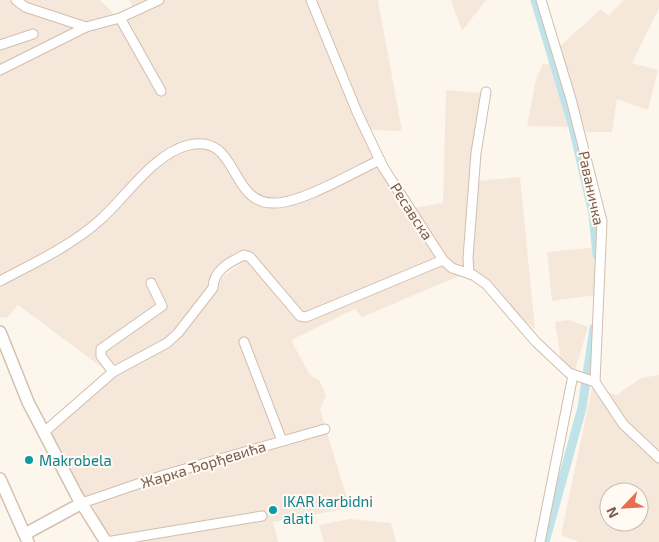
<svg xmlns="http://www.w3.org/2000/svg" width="659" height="542" viewBox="0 0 659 542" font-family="'Exo 2',sans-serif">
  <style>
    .residential { fill: #f5e8da; fill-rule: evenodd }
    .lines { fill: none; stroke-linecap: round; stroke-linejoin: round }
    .canal { stroke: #bfe3e8; stroke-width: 9 }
    .street-casing { stroke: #d1beb0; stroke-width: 11 }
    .secondary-casing { stroke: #d6c0b0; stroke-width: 14 }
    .street { stroke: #fff; stroke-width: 9 }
    .secondary { stroke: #fff; stroke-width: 11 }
    .culture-dot { fill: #0f9aa8; stroke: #fffaf3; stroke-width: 2 }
    .labels { text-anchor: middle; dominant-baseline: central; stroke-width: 4; stroke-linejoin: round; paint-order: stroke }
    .street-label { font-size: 15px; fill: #7a5c4d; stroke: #fffaf3 }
    .culture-label { font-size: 15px; fill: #0d838f; stroke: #fffaf3; text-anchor: start }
  </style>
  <rect width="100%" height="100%" fill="#fdf6ec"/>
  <g class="residential">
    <path d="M0,0H100L117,17L134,9L129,0H378L402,131L367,130L403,191L393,195L437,256L452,272L459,276L362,317L355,309L293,339L292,342L310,375L319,380L326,395L320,410L350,508L273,522L278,542H111L93,506L83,497L49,434L108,372L18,305L8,317L0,318ZM263,252L253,255L224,276L188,323L231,261Z"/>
    <path d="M451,0H486L462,31Z"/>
    <path d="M624,0H659V8L632,63L658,70L648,110L617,99L612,132H586L556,50L601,9L608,16Z"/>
    <path d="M554,63L572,127L527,126L536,80L543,64Z"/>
    <path d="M446,90L484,93L476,181L520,177L535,329L459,270L435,247L414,208L443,203Z"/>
    <path d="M599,247L597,295L552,301L547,252Z"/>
    <path d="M569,320L588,327L574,374L561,361L555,322Z"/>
    <path d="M659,375V542H579L561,535L592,388L617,395L641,378ZM609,492H639V522H609Z"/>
    <path d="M350,519L391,523L396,542H324L319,525Z"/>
  </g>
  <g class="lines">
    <g class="canal">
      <path d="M535,0L573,127L593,214L597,255"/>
      <path d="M545,542L582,408L594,328"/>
    </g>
    <defs>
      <g id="street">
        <path d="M16,0L25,7L86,27L120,18L159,0"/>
        <path d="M311,0L357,112L383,167L443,260L452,268L473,275L486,284L536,342L569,373L595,382L623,424L659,458"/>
        <path d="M541,0L571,99L602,221L595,382"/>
        <path d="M120,18L161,91"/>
        <path d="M0,45L33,34"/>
        <path d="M0,70L86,27"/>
        <path d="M469,274L468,258L476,153L486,92"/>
        <path d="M0,281C34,263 71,246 100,220C126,197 154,153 189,145C240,133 228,205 275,203C302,203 354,172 380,160"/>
        <path d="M244,342L282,441"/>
        <path d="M113,372L101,356V349L162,306L151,283"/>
        <path d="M43,433L113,372L167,343L178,333L213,288C213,270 230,262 244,255L250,257L300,316L306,317L443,260"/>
        <path d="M82,503L164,475L325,429"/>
        <path d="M106,542L262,516"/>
        <path d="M540,542L573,375"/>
      </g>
      <g id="secondary">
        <path d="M0,332L28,402L77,496L106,542"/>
        <path d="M0,479L28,542"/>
        <path d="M25,534L82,503"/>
      </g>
    </defs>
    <use href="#street" class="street-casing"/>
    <use href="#secondary" class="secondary-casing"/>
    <use href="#street" class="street"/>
    <use href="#secondary" class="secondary"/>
  </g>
  <g class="culture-dot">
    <circle cx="29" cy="460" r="5"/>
    <circle cx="273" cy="510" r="5"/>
  </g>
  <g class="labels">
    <g class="street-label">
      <text transform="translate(592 188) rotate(78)">Раваничка</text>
      <text transform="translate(412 211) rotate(57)">Ресавска</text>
      <text transform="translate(203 464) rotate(-17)">Жарка Ђорђевића</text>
    </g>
    <g class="culture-label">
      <text x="39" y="460">Makrobela</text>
      <text x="283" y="501">IKAR karbidni<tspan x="283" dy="17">alati</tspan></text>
    </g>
  </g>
  <g transform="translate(624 507) rotate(245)"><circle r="24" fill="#fffaf3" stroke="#cabbb1"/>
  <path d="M0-4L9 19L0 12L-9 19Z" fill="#e76f51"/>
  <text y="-8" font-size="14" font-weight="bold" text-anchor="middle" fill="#7a5c4d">N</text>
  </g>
</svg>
